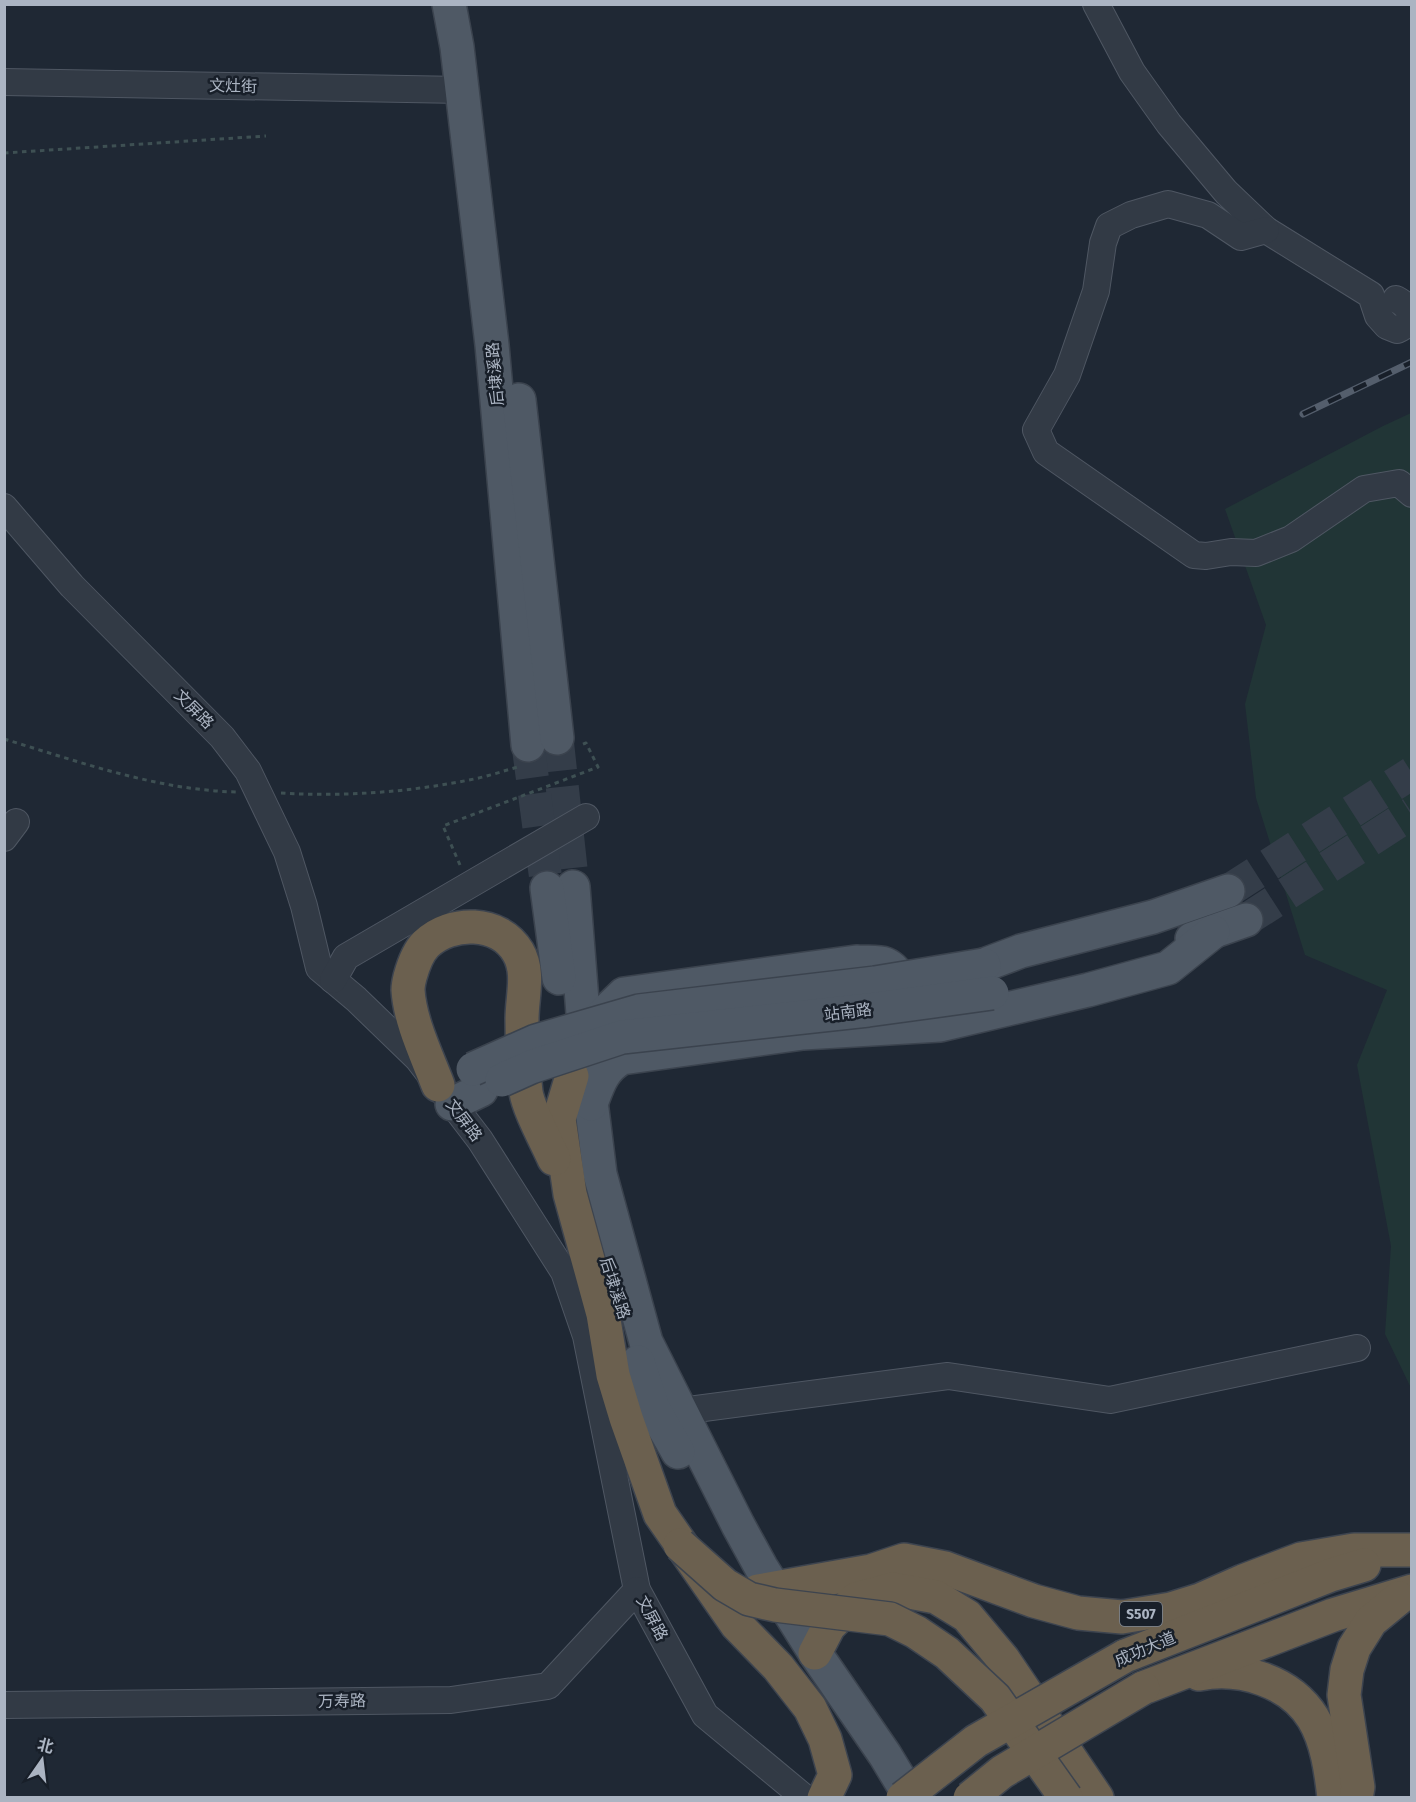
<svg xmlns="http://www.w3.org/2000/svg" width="1416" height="1802" viewBox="0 0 1416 1802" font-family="'Fira Sans Condensed','Noto Sans SC',sans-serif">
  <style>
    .green { fill: #213536 }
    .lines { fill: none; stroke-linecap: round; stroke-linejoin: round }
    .major-tunnel { stroke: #343d49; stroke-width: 33; stroke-dasharray: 33 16; stroke-linecap: butt }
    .minor-casing { stroke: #4f5763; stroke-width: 28 }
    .major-casing { stroke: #3b434e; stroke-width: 36 }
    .highway-casing { stroke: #3d444f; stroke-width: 36 }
    .path { stroke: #3e5053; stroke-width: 3; stroke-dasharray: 4.5 4.5; stroke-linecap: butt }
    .minor { stroke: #323a45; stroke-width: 26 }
    .major { stroke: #4f5965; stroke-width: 33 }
    .highway { stroke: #6b604f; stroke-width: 33 }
    .rail-casing { stroke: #545e6c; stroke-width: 7 }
    .rail { stroke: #181f29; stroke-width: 4.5; stroke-dasharray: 14; stroke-linecap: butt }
    .major-bridge-casing { stroke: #3b434e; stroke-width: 36; stroke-linecap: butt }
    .highway-bridge-casing { stroke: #3d444f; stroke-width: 36; stroke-linecap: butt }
    .major-bridge { stroke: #4f5965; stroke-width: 33 }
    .highway-bridge { stroke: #6b604f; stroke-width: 33 }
    .labels { text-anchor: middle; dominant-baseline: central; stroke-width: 5; stroke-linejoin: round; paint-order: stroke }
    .shield { fill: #181f29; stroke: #7f8794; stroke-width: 1.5 }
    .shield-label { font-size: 15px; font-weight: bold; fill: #abb4c2 }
    .street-label { font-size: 16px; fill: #abb4c2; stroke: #181f29 }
  </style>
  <rect width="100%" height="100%" fill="#1f2834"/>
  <path class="green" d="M1411,413V1388L1385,1334L1391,1246L1357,1065L1387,990L1305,955L1256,798L1245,704L1266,625L1225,509L1383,426Z"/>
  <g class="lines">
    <g class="major-tunnel">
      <path d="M557,738L573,887"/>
      <path d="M528,745L547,888"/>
      <path d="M1228,891L1412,773"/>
      <path d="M1246,920L1412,813"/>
    </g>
    <defs>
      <g id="minor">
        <path d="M1096,4L1132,72L1169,124L1226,192L1266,230L1371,295L1378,316L1387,326L1397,330C1416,322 1413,308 1396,299"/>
        <path d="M4,82L462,90"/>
        <path d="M1266,230L1241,237L1208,215L1168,204L1131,215L1109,226L1103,243L1096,291L1067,375L1036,430L1046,452L1194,555L1206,556L1231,552L1256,553L1291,539L1364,489L1399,483L1412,494"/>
        <path d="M4,507L72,586L222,737L248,771L287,852L304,906L319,968L356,999L418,1059L480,1140L564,1272L586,1336L637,1590L705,1715L805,1798"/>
        <path d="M4,838L16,822"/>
        <path d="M333,980L346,957L586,817"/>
        <path d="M681,1411L948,1376L1110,1400L1357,1348"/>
        <path d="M4,1705L451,1700L548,1686L637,1590"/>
      </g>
      <g id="major">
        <path d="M449,4L457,47L492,345L528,745"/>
        <path d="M519,400L557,738"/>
        <path d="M573,887L588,1077L600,1174L646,1342L738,1525L761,1567L815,1653L885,1755L911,1798"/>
        <path d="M547,888L559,978"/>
        <path d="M1192,939L1246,920"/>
        <path d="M984,965L1021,951L1153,917L1228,891"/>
        <path d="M593,1024L624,994L856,962C865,963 877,961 885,964C899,970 905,989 901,1001"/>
        <path d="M452,1104L481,1090"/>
        <path d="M591,1104C598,1085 603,1068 622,1058L803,1033L940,1025L1088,990L1168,968L1213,932"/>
        <path d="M638,1362L653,1408L678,1452"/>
      </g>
      <g id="highway">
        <path d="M572,1076L559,1119L570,1194L603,1314L613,1375L626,1418L660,1514L737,1625L778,1667L810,1708L825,1739L835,1775L824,1798"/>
        <path d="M438,1085C427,1056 410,1022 408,990C408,986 409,981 410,977C413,966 418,952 426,944C451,920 499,920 518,952C530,972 522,997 522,1019C522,1043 523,1069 526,1092C528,1108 547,1143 554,1159"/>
        <path d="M758,1591L871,1571L904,1560L945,1568L1034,1601L1078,1613L1122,1617L1171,1609L1200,1600L1243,1581L1301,1559L1354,1550H1412"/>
        <path d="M815,1653L829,1626L856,1599L893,1589L936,1597L967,1616L1003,1659L1097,1798"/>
        <path d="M1125,1656L1331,1575L1364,1565"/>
        <path d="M1199,1674C1240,1666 1290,1681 1313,1718C1327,1741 1331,1771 1334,1798"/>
        <path d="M1143,1688L1333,1615L1412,1591"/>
        <path d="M1356,1798L1358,1787L1344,1695L1347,1670L1354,1648L1371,1621L1399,1598"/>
      </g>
    </defs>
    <use href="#minor" class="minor-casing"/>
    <use href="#major" class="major-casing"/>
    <use href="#highway" class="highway-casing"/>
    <g class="path">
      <path d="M4,153L266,136"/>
      <path d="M4,739C80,762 157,790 236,792"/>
      <path d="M281,793C345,797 411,792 474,779C489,776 503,771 518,767"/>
      <path d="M460,865L443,826L598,767L586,743L581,745"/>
    </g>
    <use href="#minor" class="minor"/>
    <use href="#major" class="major"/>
    <use href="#highway" class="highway"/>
    <defs>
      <path id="rail" d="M1303,414L1412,362"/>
    </defs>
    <use href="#rail" class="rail-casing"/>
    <use href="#rail" class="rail"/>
    <defs>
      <g id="major-bridge">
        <path d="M473,1069L536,1041L639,1011L875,983L984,965"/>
        <path d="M502,1080L531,1067L622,1037L868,1010L992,993"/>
      </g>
      <g id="highway-bridge">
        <path d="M680,1545L725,1585L749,1599L775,1605L890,1619L916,1632L947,1653L995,1698L1066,1798"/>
        <path d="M903,1798L976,1741L1125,1656"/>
        <path d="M970,1798L1002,1772L1143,1688"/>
      </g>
    </defs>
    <use href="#major-bridge" class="major-bridge-casing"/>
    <use href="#highway-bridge" class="highway-bridge-casing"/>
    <use href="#major-bridge" class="major-bridge"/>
    <use href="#highway-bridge" class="highway-bridge"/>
  </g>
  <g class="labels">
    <rect class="shield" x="1120" y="1602" width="42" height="24" rx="4.5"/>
    <g class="shield-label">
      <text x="1141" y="1614">S507</text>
    </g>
    <g class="street-label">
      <text transform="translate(233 86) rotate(1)">文灶街</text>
      <text transform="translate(495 374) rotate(-95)">后埭溪路</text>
      <text transform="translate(194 709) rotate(45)">文屏路</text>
      <text transform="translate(848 1012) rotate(-7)">站南路</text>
      <text transform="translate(464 1120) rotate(53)">文屏路</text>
      <text transform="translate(615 1288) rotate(72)">后埭溪路</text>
      <text transform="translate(652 1618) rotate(62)">文屏路</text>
      <text transform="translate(1145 1649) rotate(-23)">成功大道</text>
      <text transform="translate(342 1701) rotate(-1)">万寿路</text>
    </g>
  </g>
  <rect width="1416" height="1802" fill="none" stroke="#abb4c2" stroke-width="12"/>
  <g transform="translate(42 1760) rotate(14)" stroke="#181f29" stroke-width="4.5" paint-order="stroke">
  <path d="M0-4.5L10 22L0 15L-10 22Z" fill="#abb4c2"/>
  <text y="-9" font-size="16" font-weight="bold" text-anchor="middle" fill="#abb4c2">北</text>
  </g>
</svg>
